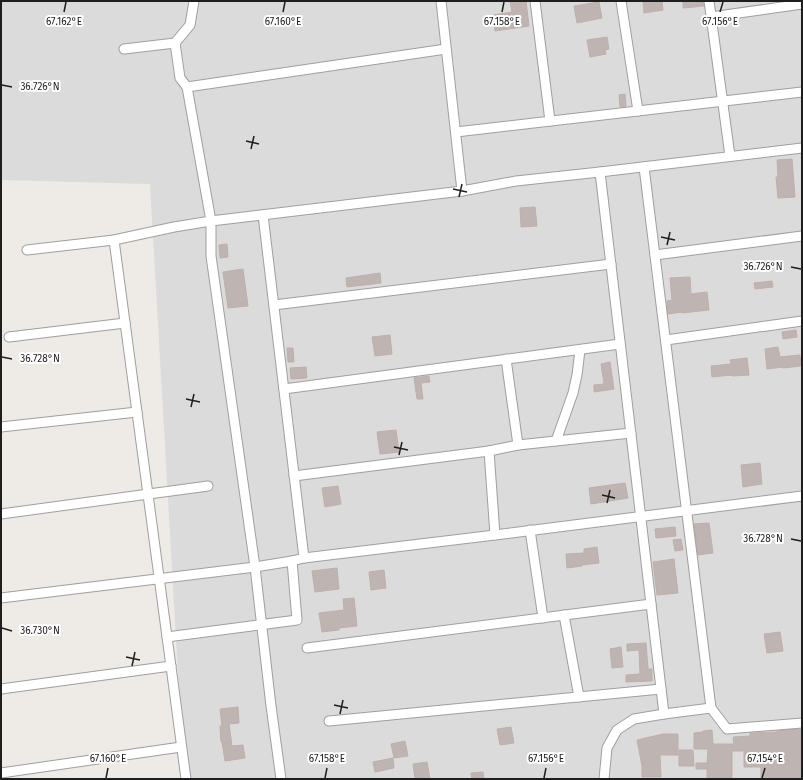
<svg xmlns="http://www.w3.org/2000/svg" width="803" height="780" viewBox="0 0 803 780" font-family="'Fira Sans',sans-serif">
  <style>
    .residential { fill: #dcdbdb }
    .building { fill: #beb5b2; stroke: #bfafa9 }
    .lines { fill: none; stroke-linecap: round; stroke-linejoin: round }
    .minor-casing { stroke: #9f9f9f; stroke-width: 11 }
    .minor { stroke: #fff; stroke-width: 9 }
    .ticks { fill: none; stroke: #1e1e1e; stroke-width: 1.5 }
    .ticks-label { font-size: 10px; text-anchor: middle; fill: #1e1e1e; stroke: #fff; stroke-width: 4; stroke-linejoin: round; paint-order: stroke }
  </style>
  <rect width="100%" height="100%" fill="#eeeae5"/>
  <path class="residential" d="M1,1H802V779H184L150,184L1,180Z"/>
  <g class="building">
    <path d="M510,1H526L529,26L495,31L493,15L512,12Z"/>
    <path d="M643,1H662L663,10L644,13Z"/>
    <path d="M683,1H703L704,6L683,8Z"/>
    <path d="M599,2L602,18L577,23L574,6Z"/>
    <path d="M607,37L609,49L605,50L606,54L590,57L587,40Z"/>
    <path d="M625,94L626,106L620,107L619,95Z"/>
    <path d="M792,159L795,197L778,198L776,177H778L777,160Z"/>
    <path d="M535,207L537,226L521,227L520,208Z"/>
    <path d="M227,244L228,257L220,258L219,245Z"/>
    <path d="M243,269L248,306L228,308L223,272Z"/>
    <path d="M380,273L381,283L347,287L346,278Z"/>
    <path d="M690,277L691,294L707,292L709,310L682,313V312L668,314L667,301L672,300L670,278Z"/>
    <path d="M772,281L773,287L755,289L754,283Z"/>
    <path d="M796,330L797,337L783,339L782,332Z"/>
    <path d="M390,335L392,354L375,356L372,337Z"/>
    <path d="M778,347L780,357L800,355L801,366L783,368V367L767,369L765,349Z"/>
    <path d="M287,348H293L294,362H288Z"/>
    <path d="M747,358L749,375L732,376V375L712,377L711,366L731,364L730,360Z"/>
    <path d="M610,362L614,389L594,392V385L604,384L601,364Z"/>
    <path d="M306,367L307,378L291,379L290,368Z"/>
    <path d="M429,376L430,382L421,383L423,399H417L414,378Z"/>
    <path d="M396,430L399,452L380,454L377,432Z"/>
    <path d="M760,463L762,484L743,487L741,465Z"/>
    <path d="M625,483L628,498L591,504L589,488Z"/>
    <path d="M338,486L341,504L325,507L322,488Z"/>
    <path d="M709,523L713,553L698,555L694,524Z"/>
    <path d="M675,527L676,536L656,538L655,529Z"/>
    <path d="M681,539L683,550L675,551L673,540Z"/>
    <path d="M597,547L599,563L582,565V566L567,568L566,554L584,553V549Z"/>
    <path d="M674,559L678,593L657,595L653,562Z"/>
    <path d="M337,568L339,589L315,592L312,571Z"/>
    <path d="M384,570L386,588L371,590L369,572Z"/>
    <path d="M354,598L357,626L339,628V630L322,632L319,613L344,610L343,599Z"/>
    <path d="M780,632L783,651L767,653L764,634Z"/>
    <path d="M646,643L648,669H652V681L626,682V675L640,674L639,650L627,651V644Z"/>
    <path d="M621,647L623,667L612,668L610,649Z"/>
    <path d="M238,707L239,723L229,724L232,746L243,745L245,758L225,761L222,742H221L220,726H222L220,709Z"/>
    <path d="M511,727L514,743L500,745L497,729Z"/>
    <path d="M799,729V730H802V743H801L802,779H794V777L775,779H761V767H744V751H732V779H707V769H696V763H707L708,749H694V733L703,732V731L712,730L713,744H734L733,737L750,736V733L777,732V731Z"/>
    <path d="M663,734H678V755H660L661,777H642V766L637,740Z"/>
    <path d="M405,741L408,756L394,758L391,744Z"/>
    <path d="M679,750H693L694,766H679Z"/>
    <path d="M393,758L394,768L375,772L373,762Z"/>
    <path d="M427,762L430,779H415L413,764Z"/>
    <path d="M483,772L484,779H472L471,773Z"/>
  </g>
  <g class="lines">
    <defs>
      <g id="minor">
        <path d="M441,1L462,191"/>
        <path d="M535,1L550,121"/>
        <path d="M621,1L638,111"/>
        <path d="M709,1L730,156"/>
        <path d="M711,17L802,4"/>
        <path d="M175,43L180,78L187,87"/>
        <path d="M124,49L175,43L190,25L194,1"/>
        <path d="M456,132L802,92"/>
        <path d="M644,167L711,708"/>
        <path d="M600,172L664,714"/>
        <path d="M263,215L304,558"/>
        <path d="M114,240L186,779"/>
        <path d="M27,250L114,240L174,227L211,221L187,87L446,49"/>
        <path d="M655,255L802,236"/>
        <path d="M274,305L611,264"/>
        <path d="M9,337L125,323"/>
        <path d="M666,340L802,321"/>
        <path d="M284,389L620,344"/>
        <path d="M1,427L137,412"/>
        <path d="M556,441L573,393L577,375L580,350"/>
        <path d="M518,445L631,433"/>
        <path d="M294,476L489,451"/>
        <path d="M1,514L208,486"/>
        <path d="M530,530L543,618"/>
        <path d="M495,535L489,451L518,445L506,359"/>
        <path d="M1,598L255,567L292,561L304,558L495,535L802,496"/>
        <path d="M564,615L579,697"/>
        <path d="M167,637L297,620L292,561"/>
        <path d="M307,648L651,604"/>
        <path d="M1,689L171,666"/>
        <path d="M329,721L661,689"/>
        <path d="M1,773L181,747"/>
        <path d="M281,779L271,706L255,567L211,256V221L462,191L516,181L600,172L802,148"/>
        <path d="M604,779L607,748L617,730L634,719L664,714L711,708L727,729L802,723"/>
      </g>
    </defs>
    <use href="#minor" class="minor-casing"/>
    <use href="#minor" class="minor"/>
  </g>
  <path class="ticks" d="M64,12L66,2M283,12L285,2M502,12L504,2M720,12L723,2M2,85L12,87M246,141L259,144M251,149L254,136M453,189L467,192M459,197L462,184M661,237L675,240M667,245L670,232M791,267L801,269M2,357L12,359M186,399L200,402M191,407L194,394M394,447L408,450M399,455L402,442M602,495L615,498M607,503L610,490M791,539L801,541M2,628L12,631M126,657L140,660M132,666L135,652M334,705L348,708M340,714L343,700M106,778L108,768M325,778L327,768M544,778L546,768M762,778L765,768"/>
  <g class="ticks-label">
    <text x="64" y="25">67.162°E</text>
    <text x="283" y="25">67.160°E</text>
    <text x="502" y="25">67.158°E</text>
    <text x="720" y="25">67.156°E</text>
    <text x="40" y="90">36.726°N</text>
    <text x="763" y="270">36.726°N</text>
    <text x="40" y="362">36.728°N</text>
    <text x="763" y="542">36.728°N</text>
    <text x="40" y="634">36.730°N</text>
    <text x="108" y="762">67.160°E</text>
    <text x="327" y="762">67.158°E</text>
    <text x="546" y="762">67.156°E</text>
    <text x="765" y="762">67.154°E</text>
  </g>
  <rect width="803" height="780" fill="none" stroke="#1e1e1e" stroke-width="4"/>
</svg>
